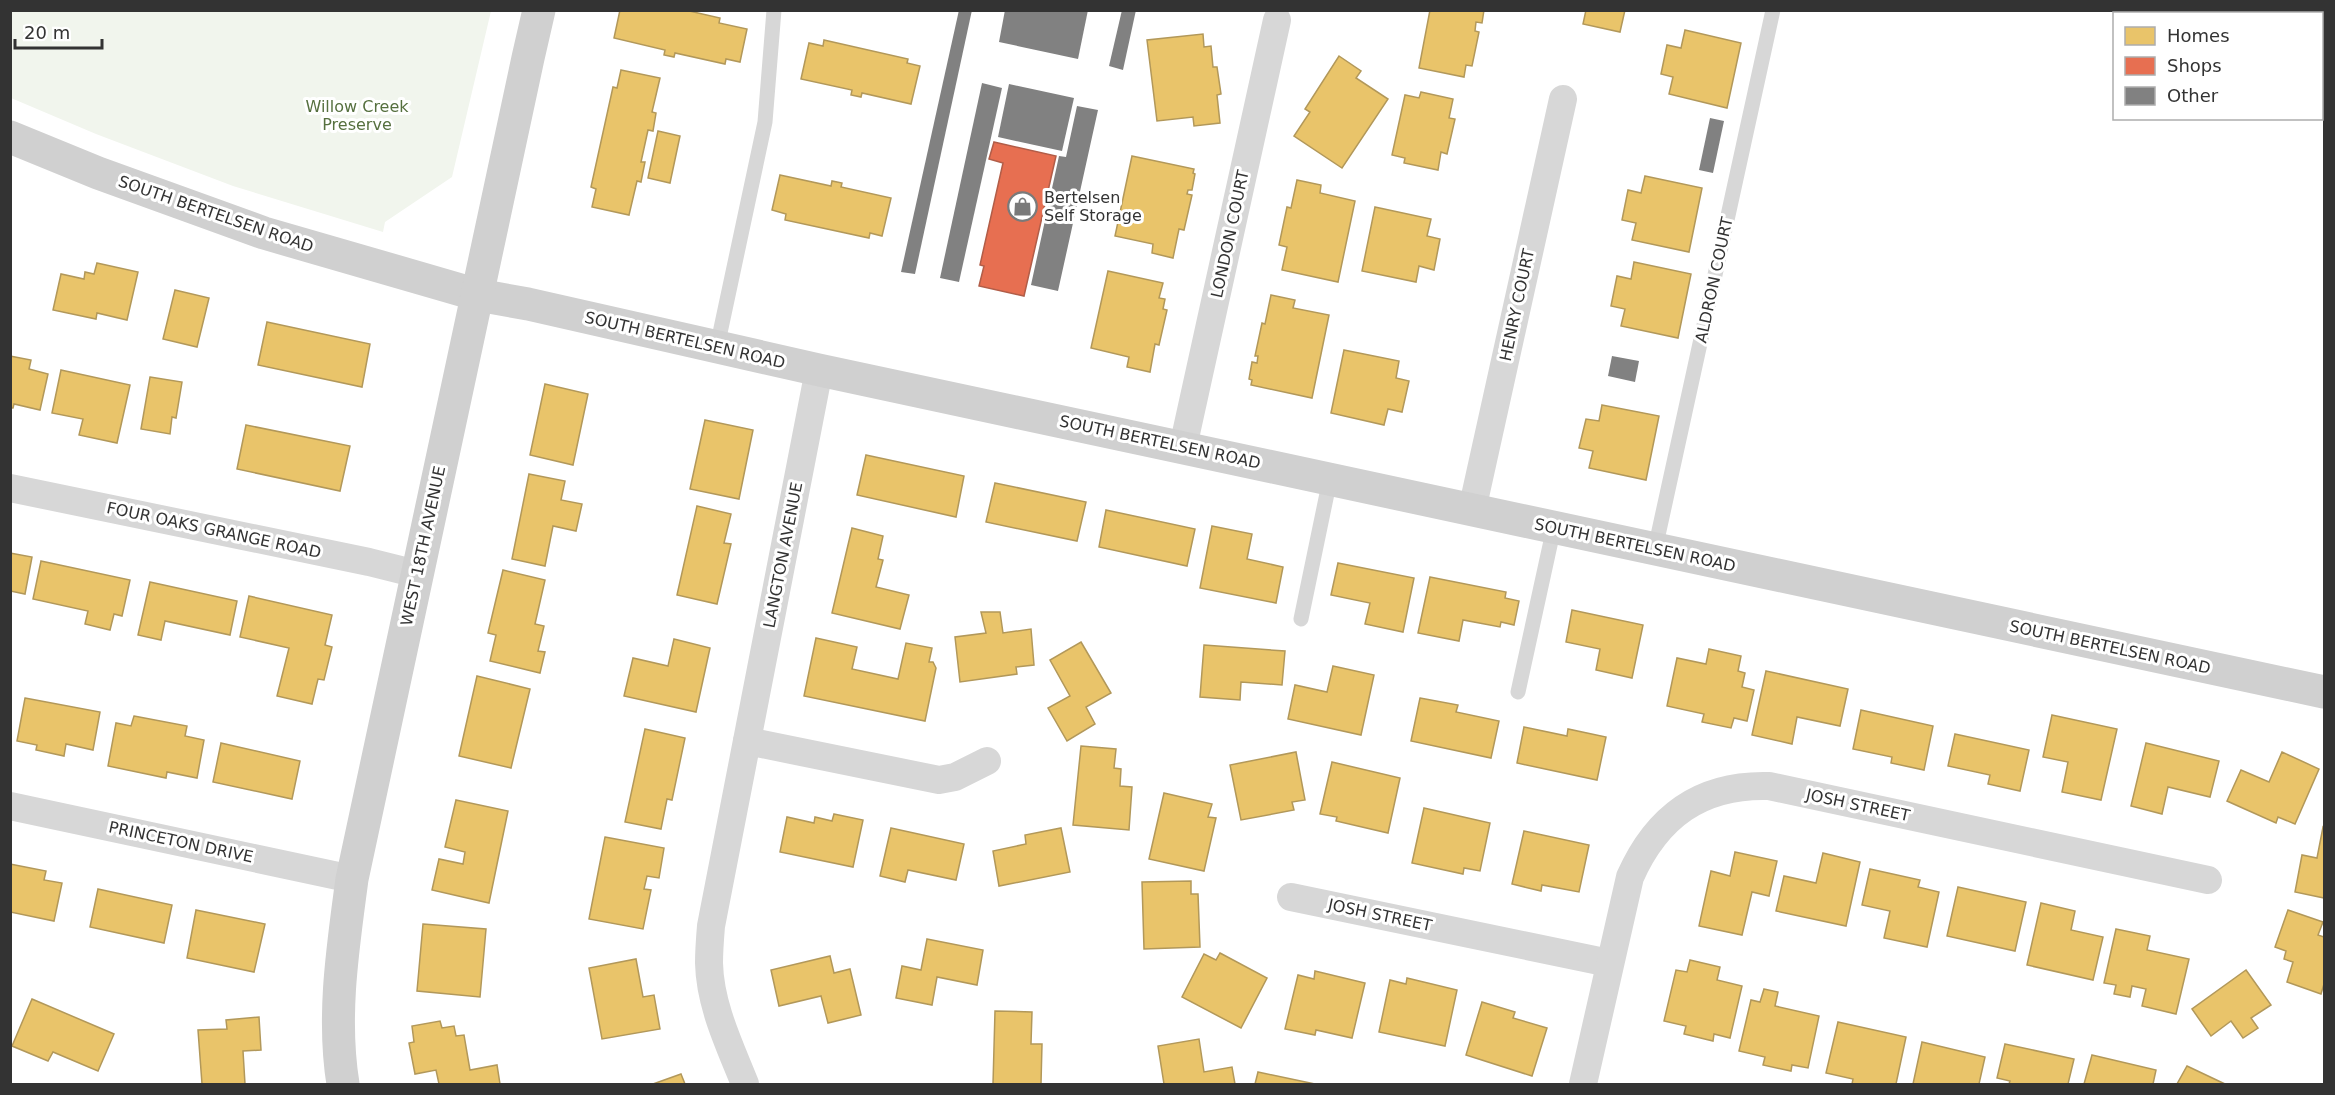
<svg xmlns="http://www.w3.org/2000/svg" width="2335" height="1095" viewBox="0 0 2335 1095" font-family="'DejaVu Sans',sans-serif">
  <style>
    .green { fill: #f1f5ed }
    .homes { fill: #e9c46a; stroke: #b2985a; stroke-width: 1.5 }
    .shops { fill: #e76f51; stroke: #b15d48; stroke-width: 1.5 }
    .building { fill: #818181 }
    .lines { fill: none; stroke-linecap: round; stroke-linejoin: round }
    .lane { stroke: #d7d7d7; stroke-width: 15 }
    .street { stroke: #d7d7d7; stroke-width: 28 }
    .secondary { stroke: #d0d0d0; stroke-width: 33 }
    .labels { text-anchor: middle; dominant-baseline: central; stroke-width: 6; stroke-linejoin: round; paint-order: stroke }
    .park-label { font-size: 16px; fill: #56703f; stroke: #fff }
    .poi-label { font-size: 16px; fill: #333; stroke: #fff; text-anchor: start }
    .street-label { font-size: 16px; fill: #333; stroke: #fff }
  </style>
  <rect width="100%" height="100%" fill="#fff"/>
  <path class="green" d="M10,11L11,10L491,11L452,177L385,222L383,232L233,186L96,134L11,98Z"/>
  <g class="homes">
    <path d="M620,10H685L720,18L719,23L747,29L740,62L726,59L725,64L675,53L674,57L664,55L665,50L614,38Z"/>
    <path d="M1430,10H1484L1482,23L1476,22L1475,31L1479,32L1472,66L1466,65L1464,77L1419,68Z"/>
    <path d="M1586,10H1625L1620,32L1583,24Z"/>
    <path d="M1685,30L1741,43L1727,108L1669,94L1673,77L1661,74L1667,45L1681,48Z"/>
    <path d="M1203,34L1204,47L1211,46L1213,67H1217L1221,94L1217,95L1220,123L1194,126L1193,117L1157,121L1147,40Z"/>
    <path d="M824,40L908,59L907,63L920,66L911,104L862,93L861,97L851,95L852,90L801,79L809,43L823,46Z"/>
    <path d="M1339,56L1361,71L1356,78L1388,99L1342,168L1294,136L1310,112L1305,109Z"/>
    <path d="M621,70L660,78L652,112L656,113L653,131L648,130L641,162H645L641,182L637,181L629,215L592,207L596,189L591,187L613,87L617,88Z"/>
    <path d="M1421,92L1453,99L1449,118L1455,119L1447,154L1441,152L1438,170L1404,163L1405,158L1392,155L1405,95L1419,98Z"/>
    <path d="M658,131L680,136L670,183L648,178Z"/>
    <path d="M1132,156L1194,169L1193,173L1195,174L1192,190H1188L1187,194L1192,195L1184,230L1179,229L1173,258L1152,253L1153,244L1115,236Z"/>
    <path d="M780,175L831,186L832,181L842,183L841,187L891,198L882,236L870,233L869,238L785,220L786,214L772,210Z"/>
    <path d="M1645,176L1702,188L1689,252L1632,240L1636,223L1622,220L1628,190L1641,193Z"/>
    <path d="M1297,180L1321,185L1320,193L1355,201L1338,282L1282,270L1287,247L1279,245L1287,207L1291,208Z"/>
    <path d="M1375,207L1431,219L1427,236L1440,239L1434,270L1419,266L1416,282L1362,271Z"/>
    <path d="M1634,262L1691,274L1678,338L1621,326L1625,309L1611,306L1617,276L1631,279Z"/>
    <path d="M97,263L138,272L127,320L97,313L96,319L53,310L61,274L84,279L85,272L94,274Z"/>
    <path d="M1108,271L1163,283L1159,298L1165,299L1163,309L1167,310L1159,345L1155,344L1150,372L1127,367L1129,357L1091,348Z"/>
    <path d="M175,290L209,298L197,347L163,339Z"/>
    <path d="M1271,295L1295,300L1293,308L1329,315L1312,398L1251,385L1252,380L1249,379L1252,362L1257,363L1258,356H1255L1262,323L1265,324Z"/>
    <path d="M267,322L370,344L362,387L258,365Z"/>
    <path d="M1344,350L1399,361L1396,378L1409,381L1402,412L1388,409L1384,425L1331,413Z"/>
    <path d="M10,356L31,360L29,369L48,374L40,410L14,404L13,408H10Z"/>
    <path d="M61,370L130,385L117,443L79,435L83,419L52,413Z"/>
    <path d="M150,377L182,382L176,418L172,417L170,434L141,429Z"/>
    <path d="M545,384L588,394L573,465L530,455Z"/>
    <path d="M1602,405L1659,416L1646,480L1589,468L1593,451L1579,448L1586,419L1599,421Z"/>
    <path d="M705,420L753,430L739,499L690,489Z"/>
    <path d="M246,425L350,446L340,491L237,469Z"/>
    <path d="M866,455L964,476L956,517L857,495Z"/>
    <path d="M529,474L565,481L561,500L582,504L576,531L553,526L545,566L512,559Z"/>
    <path d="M995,483L1086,502L1077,541L986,522Z"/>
    <path d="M697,506L731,514L724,543L731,544L717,604L677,595Z"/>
    <path d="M1106,510L1195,529L1187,566L1099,547Z"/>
    <path d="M1212,526L1252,534L1247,559L1283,567L1276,603L1200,588Z"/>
    <path d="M852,528L883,536L878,559L883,560L876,587L909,595L900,629L832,613Z"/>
    <path d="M10,553L32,557L25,594L10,591Z"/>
    <path d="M41,561L130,580L122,616L114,614L110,630L85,624L88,611L33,599Z"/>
    <path d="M1338,563L1414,578L1403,632L1365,624L1370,603L1331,595Z"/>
    <path d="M503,570L545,580L535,624L544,626L538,651L545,652L540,673L490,661L496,635L488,633Z"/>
    <path d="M1430,577L1506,592L1505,598L1519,601L1514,625L1501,622L1500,627L1463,620L1459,641L1418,633Z"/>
    <path d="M150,582L237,601L230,635L165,621L161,640L138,635Z"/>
    <path d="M249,596L332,615L325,645L332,647L324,680L318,679L312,704L277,696L289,648L240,637Z"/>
    <path d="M1572,610L1643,625L1632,678L1596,670L1600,649L1566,642Z"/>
    <path d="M981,612H1000L1003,633L1031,629L1034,665L1016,667L1017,674L960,682L955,637L986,633Z"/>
    <path d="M816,638L857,647L852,669L898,679L906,643L932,648L929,662H933L936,668L925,721L804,696Z"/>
    <path d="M674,639L710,648L696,712L624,696L633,658L668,666Z"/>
    <path d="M1081,642L1111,693L1086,707L1095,724L1067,741L1048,708L1070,696L1050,660Z"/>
    <path d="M1204,645L1285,651L1282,685L1241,682L1240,700L1200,697Z"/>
    <path d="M1709,649L1741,656L1738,671L1745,673L1742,687L1754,690L1747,721L1734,718L1731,728L1702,722L1704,714L1667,706L1677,658L1706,664Z"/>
    <path d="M1333,666L1374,675L1361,735L1288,719L1295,685L1327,692Z"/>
    <path d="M1766,671L1848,689L1840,726L1797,717L1792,744L1752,735Z"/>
    <path d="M477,676L530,689L511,768L459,756Z"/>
    <path d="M25,698L100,712L93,750L66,744L64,756L36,750L37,745L17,741Z"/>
    <path d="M1420,698L1458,705L1456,712L1499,721L1491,758L1411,741Z"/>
    <path d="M1861,710L1933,726L1924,770L1891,763L1892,757L1853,749Z"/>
    <path d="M2052,715L2117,729L2101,800L2062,792L2068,762L2043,757Z"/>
    <path d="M134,716L187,726L185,736L204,740L197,778L167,772L166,778L108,766L116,723L131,726Z"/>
    <path d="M1524,727L1567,736L1568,729L1606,737L1597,780L1517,763Z"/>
    <path d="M645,729L685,738L672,800L667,799L661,829L625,822Z"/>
    <path d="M1955,734L2029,750L2020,791L1988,784L1990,775L1948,766Z"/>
    <path d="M221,743L300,761L292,799L213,782Z"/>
    <path d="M2146,743L2219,761L2210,797L2168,787L2162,814L2131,806Z"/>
    <path d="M1081,746L1116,749L1114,768L1121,769L1120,786L1132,787L1129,830L1073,825Z"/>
    <path d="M1296,752L1305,800L1292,802L1294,810L1241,820L1230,765Z"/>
    <path d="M2282,752L2319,769L2295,824L2278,817L2276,823L2227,801L2241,770L2269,782Z"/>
    <path d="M1332,762L1400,778L1388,833L1336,821L1337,817L1320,814Z"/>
    <path d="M1164,793L1212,804L1208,817L1216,818L1204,871L1149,859Z"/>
    <path d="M456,800L508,811L489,903L432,890L439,859L463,864L465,852L445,847Z"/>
    <path d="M1424,808L1490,823L1480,871L1464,868L1463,874L1412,863Z"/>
    <path d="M834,814L863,820L853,867L780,852L787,817L814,823L815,817L832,821Z"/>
    <path d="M2323,827L2324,828V898L2295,892L2302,855L2317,858Z"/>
    <path d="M891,828L964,844L956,880L908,870L905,882L880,876Z"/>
    <path d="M1061,828L1070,872L999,886L993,851L1026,844L1025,835Z"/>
    <path d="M1524,831L1589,845L1579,892L1542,885L1541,891L1512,884Z"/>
    <path d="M605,837L664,848L659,878L647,876L644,889L651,890L643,929L589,919Z"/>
    <path d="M1735,852L1777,861L1769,896L1752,892L1742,935L1699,926L1711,871L1730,876Z"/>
    <path d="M1823,853L1860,862L1846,926L1776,911L1784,876L1816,883Z"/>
    <path d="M10,864L46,871L44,880L62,883L54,921L10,912Z"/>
    <path d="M1870,869L1920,880L1918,887L1939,892L1927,947L1884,938L1890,911L1862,905Z"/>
    <path d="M1191,881V894H1198L1200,947L1144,949L1142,882Z"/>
    <path d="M1958,887L2026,902L2015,951L1947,936Z"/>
    <path d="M98,889L172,905L164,943L90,927Z"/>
    <path d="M2041,903L2075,911L2071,930L2103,937L2093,980L2027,965Z"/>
    <path d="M196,910L265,924L254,972L187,958Z"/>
    <path d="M2288,910L2323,922L2318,935L2324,937V984L2321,994L2287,982L2293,962L2284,959L2286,951L2275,947Z"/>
    <path d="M423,924L486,929L480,997L417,991Z"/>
    <path d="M2116,929L2150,936L2147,950L2189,959L2176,1014L2142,1006L2146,989L2132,986L2130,997L2114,994L2116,985L2104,983Z"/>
    <path d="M927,939L983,950L977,985L937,977L932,1005L896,998L902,966L921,970Z"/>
    <path d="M1220,953L1267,978L1241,1028L1182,997L1204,954L1216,960Z"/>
    <path d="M830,956L834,973L850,969L861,1015L828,1023L821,996L779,1006L771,970Z"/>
    <path d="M636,959L643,997L654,995L660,1029L602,1039L589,968Z"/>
    <path d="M1690,960L1720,967L1717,980L1742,986L1730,1038L1714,1034L1713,1041L1684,1034L1686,1026L1664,1021L1676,970L1687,972Z"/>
    <path d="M2246,970L2271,1005L2251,1018L2258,1028L2243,1038L2231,1021L2211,1036L2192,1009Z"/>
    <path d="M1315,971L1365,983L1352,1038L1316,1030L1315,1035L1285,1029L1298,975L1314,979Z"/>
    <path d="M1407,978L1457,990L1445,1046L1379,1032L1390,980L1406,984Z"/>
    <path d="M1764,989L1778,992L1775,1006L1819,1016L1808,1068L1792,1065L1791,1071L1763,1065L1765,1057L1739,1051L1751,1000L1760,1002Z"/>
    <path d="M32,999L114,1034L98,1071L53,1052L48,1061L12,1046Z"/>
    <path d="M1482,1002L1515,1012L1513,1018L1547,1028L1532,1076L1466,1055Z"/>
    <path d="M995,1011L1032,1012L1031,1044H1042L1041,1084H993Z"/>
    <path d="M259,1017L261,1050L243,1051L245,1084H202L198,1030L227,1029L226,1020Z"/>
    <path d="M440,1021L442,1028L454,1026L456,1036L464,1035L470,1070L497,1065L500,1084H439L436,1070L415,1074L409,1043L414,1042L412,1026Z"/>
    <path d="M1838,1022L1906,1037L1896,1084H1852L1853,1079L1826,1073Z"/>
    <path d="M1199,1039L1204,1072L1232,1067L1235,1084H1164L1158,1046Z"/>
    <path d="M1922,1042L1985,1057L1979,1084H1913Z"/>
    <path d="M2005,1044L2074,1059L2068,1084H2009L2010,1081L1997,1078Z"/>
    <path d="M2092,1055L2156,1070L2153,1084H2084Z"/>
    <path d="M2187,1066L2225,1084H2177Z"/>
    <path d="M1258,1072L1315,1084H1255Z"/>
    <path d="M681,1074L685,1084H653Z"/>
  </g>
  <path class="shops" d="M994,142L1056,156L1024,296L979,286L984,266L980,265L1003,163L989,159Z"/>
  <g class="building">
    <path d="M959,10H972L915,274L901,272Z"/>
    <path d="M1005,10H1088L1078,59L999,42Z"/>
    <path d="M1122,10H1136L1123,70L1109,66Z"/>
    <path d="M982,83L1002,88L959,282L940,278Z"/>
    <path d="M1009,84L1074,98L1062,151L998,137Z"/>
    <path d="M1077,106L1098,110L1058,291L1031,285L1059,156L1066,157Z"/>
    <path d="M1710,118L1724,121L1713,173L1699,170Z"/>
    <path d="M1612,356L1639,361L1635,382L1608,376Z"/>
  </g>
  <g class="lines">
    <g class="lane">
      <path d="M717,347L765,122L774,10"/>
      <path d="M1655,549L1773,10"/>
      <path d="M1301,619L1330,479"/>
      <path d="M1518,692L1554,527"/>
    </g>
    <g class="street">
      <path d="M1183,447L1277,20"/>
      <path d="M10,488L369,562L417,574"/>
      <path d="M1472,510L1563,99"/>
      <path d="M747,741L939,780L955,777L987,761"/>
      <path d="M10,806L352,879"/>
      <path d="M1291,897L1609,963"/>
      <path d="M745,1084C730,1046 710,1006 709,963C709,951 710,938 711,926L819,370"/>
      <path d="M1583,1084L1630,877C1657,816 1701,784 1769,786L2208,880"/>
    </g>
    <g class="secondary">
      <path d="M10,137L98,173L264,233L478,295L528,304L819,370L2324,692"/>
      <path d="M343,1084C332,1016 343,947 352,879L528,58L539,10"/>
    </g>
  </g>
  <defs>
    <symbol id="shop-ring" viewBox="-11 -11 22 22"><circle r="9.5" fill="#fff" stroke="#7a7a7a" stroke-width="1.5"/><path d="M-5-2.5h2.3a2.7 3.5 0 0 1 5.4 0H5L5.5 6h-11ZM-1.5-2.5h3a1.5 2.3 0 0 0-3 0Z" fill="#7a7a7a"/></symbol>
  </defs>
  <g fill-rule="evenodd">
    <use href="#shop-ring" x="1006" y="190" width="33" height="33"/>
  </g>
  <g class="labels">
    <g class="park-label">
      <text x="357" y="106">Willow Creek<tspan x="357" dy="18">Preserve</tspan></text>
    </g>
    <g class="poi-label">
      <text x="1044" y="197">Bertelsen<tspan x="1044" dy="18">Self Storage</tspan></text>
    </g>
    <g class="street-label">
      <text transform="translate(216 214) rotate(19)">SOUTH BERTELSEN ROAD</text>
      <text transform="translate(1230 234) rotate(-78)">LONDON COURT</text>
      <text transform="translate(1714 280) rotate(-78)">ALDRON COURT</text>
      <text transform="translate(1517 305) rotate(-78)">HENRY COURT</text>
      <text transform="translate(685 340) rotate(13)">SOUTH BERTELSEN ROAD</text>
      <text transform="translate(1160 442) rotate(12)">SOUTH BERTELSEN ROAD</text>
      <text transform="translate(214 530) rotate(12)">FOUR OAKS GRANGE ROAD</text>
      <text transform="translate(1635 545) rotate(12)">SOUTH BERTELSEN ROAD</text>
      <text transform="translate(423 546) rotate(-78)">WEST 18TH AVENUE</text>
      <text transform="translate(783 555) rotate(-79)">LANGTON AVENUE</text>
      <text transform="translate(2110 647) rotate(12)">SOUTH BERTELSEN ROAD</text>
      <text transform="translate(1858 805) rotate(12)">JOSH STREET</text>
      <text transform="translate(181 842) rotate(12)">PRINCETON DRIVE</text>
      <text transform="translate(1380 915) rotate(12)">JOSH STREET</text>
    </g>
  </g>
  <rect width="2335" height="1095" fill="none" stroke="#333333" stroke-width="24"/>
  <rect x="2113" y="12" width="210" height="108" fill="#ffffff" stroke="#adadad" stroke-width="1.5"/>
  <rect x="2125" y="27" width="30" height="18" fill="#e9c46a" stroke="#adadad" stroke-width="1.5"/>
  <text x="2167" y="42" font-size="18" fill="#333333">Homes</text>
  <rect x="2125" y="57" width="30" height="18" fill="#e76f51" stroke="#adadad" stroke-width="1.5"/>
  <text x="2167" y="72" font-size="18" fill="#333333">Shops</text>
  <rect x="2125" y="87" width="30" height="18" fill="#818181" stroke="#adadad" stroke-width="1.5"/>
  <text x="2167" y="102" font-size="18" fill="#333333">Other</text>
  <path d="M15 39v9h87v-9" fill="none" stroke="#333333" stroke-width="3"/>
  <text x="24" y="39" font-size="18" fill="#333333" stroke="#ffffff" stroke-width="4.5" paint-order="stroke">20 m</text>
</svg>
